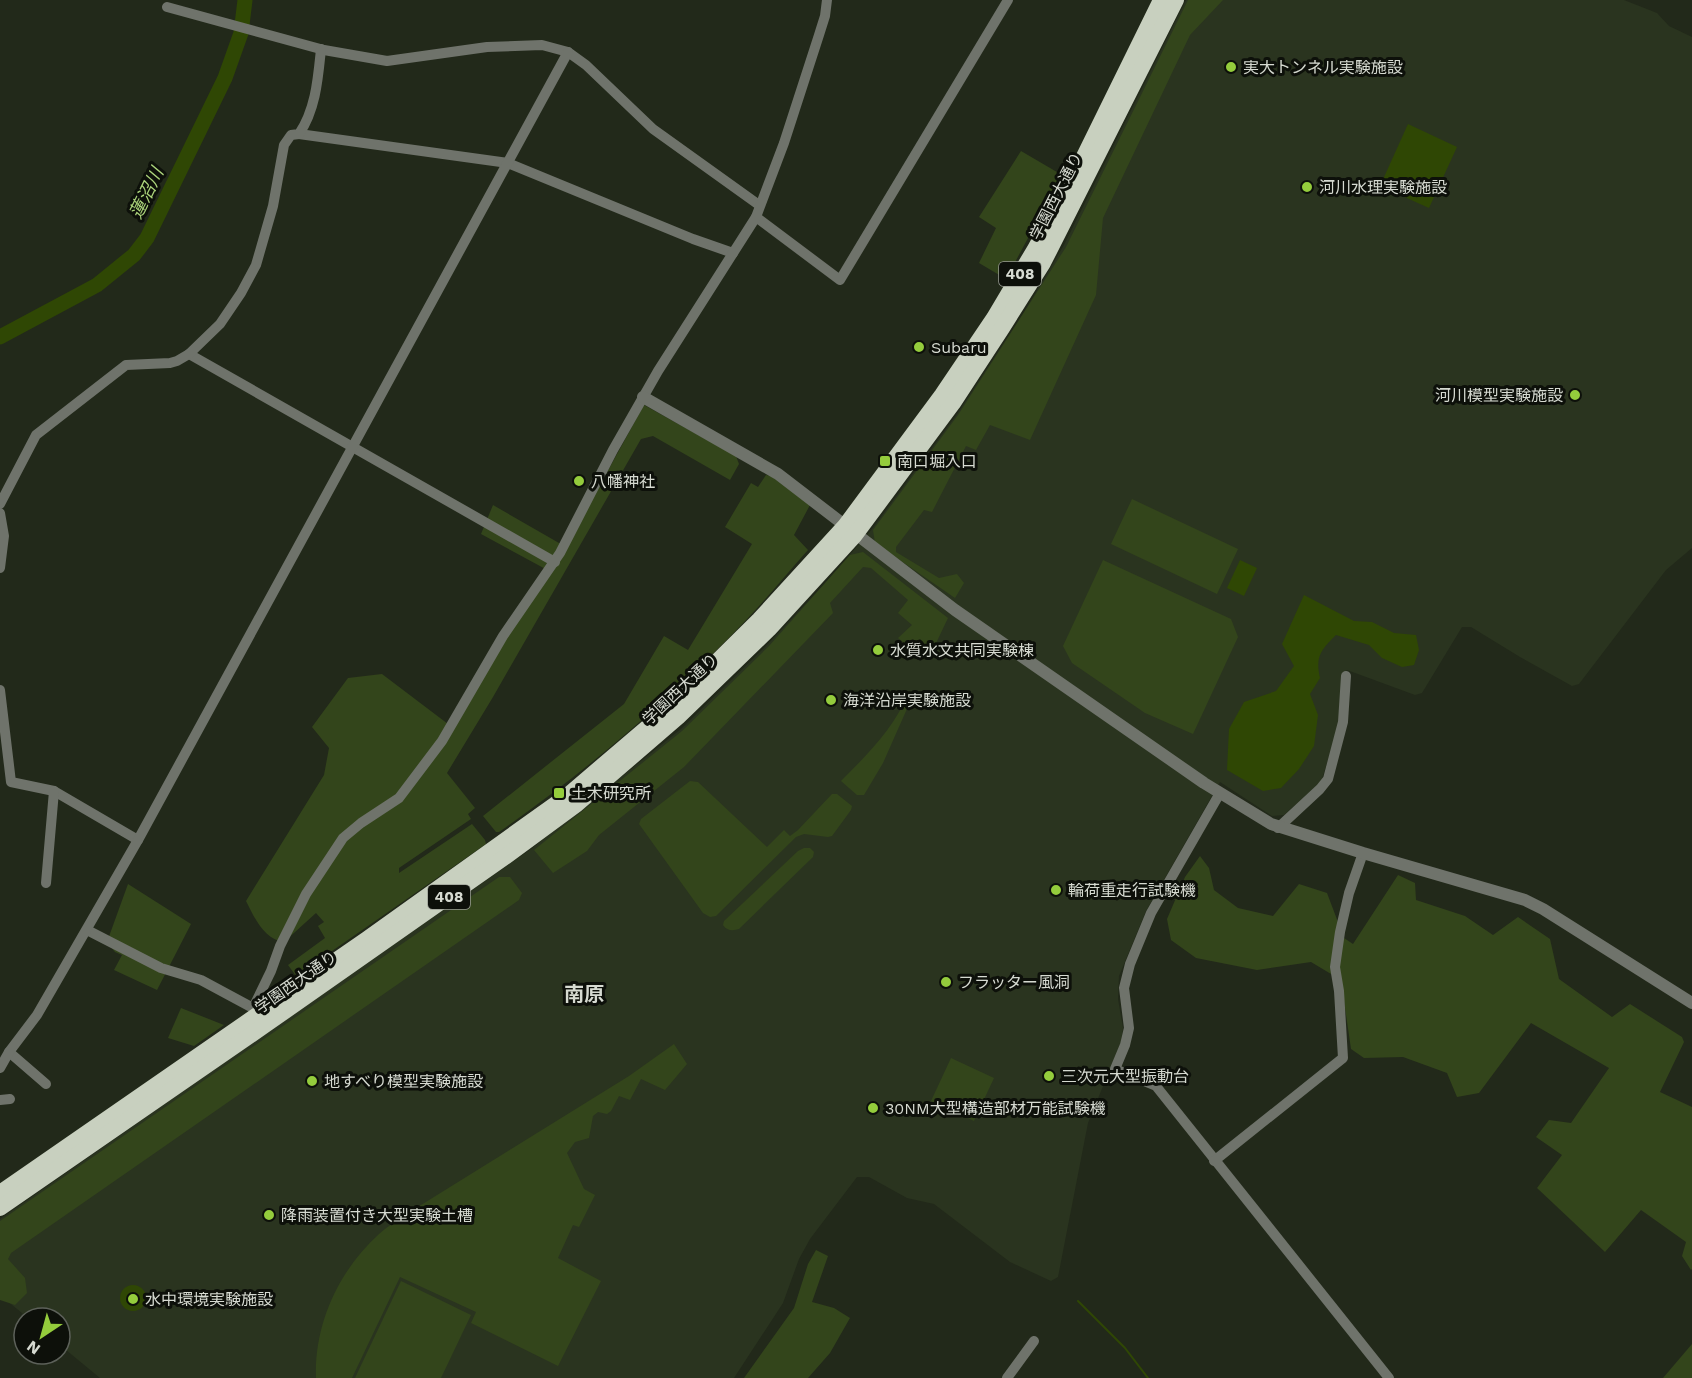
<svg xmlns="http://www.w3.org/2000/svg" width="1692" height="1378" viewBox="0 0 1692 1378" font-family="'Work Sans','Noto Sans JP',sans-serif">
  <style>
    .built { fill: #2a341f }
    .green { fill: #33451b }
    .water { fill: #2f4704 }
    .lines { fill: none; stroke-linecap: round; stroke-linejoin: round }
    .stream { stroke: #2f4704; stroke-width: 2 }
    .river { stroke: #2f4704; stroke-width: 15 }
    .minor { stroke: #6f736b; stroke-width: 10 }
    .tertiary { stroke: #6f736b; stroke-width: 12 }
    .trunk { stroke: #c8d0bf; stroke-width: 16 }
    .poi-dot { fill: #94cc3c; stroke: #0d100a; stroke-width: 2 }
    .labels { text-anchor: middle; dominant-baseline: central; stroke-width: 6; stroke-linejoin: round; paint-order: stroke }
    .shield { fill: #0d100a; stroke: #9a9d95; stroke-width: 1.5 }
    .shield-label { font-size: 15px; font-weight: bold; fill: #d6dad1 }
    .poi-label { font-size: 16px; fill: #d6dad1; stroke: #0d100a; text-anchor: start }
    .street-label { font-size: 16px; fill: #d6dad1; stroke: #0d100a }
    .water-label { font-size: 18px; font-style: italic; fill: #acd47b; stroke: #0d100a }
    .quarter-label { font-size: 20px; font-weight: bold; fill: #d6dad1; stroke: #0d100a }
  </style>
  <rect width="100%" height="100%" fill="#22291a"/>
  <path class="built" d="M1186,0H1624L1657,13L1669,26L1692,37V548L1666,570L1579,684L1572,686L1520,657L1471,627H1462L1422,693L1415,695L1347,670L1344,672L1338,728L1321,782L1284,815L1272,816L1220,782L1146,911L1119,976L1118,999L1123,1028L1121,1042L1088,1123L1058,1277L1051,1281L1010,1262L934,1204L907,1198L869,1177H857L810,1239L799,1259L783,1303L734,1378H100L60,1345V1318H28L0,1295V1219L531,849L681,729L767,645L827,581L872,529L957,414L1024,312L1064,245Z"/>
  <g class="green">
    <path d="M1188,0H1223L1190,35L1103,218L1096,295L1030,440L990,425L976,450L966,446L932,512L924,510L896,547V552L939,578L957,574L964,583L955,598L875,543L873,530L958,415L1066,247Z"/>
    <path d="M1021,151L1062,175L1006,279L979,263L996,228L979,217Z"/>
    <path d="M644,405L736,456L739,464L730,480L653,436L641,439L493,697L447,773L475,808L468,814L471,819L399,868V873L472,824L485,840L486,844L296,976L288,965L325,938L318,926L324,922L316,913L284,942C264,940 254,917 246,901L324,775L329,748L312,727L348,678L382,674L448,724L551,572L481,534L493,505L566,547Z"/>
    <path d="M766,475L771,476L810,505L794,535L808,550C788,572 769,596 748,618C673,697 588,770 499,832H496L483,816L624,704L664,636L688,650L752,544L725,527L751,483L758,487Z"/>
    <path d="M1132,499L1238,549L1217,594L1111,544Z"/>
    <path d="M863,552L948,618L929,658H921L898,638L912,625L898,613L908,600L871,568L863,567L830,603L833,613L684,767L599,835L587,851L553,873L534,850L682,731L769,646L850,555Z"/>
    <path d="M1103,560L1231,619L1238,637L1193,734L1145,713L1072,663L1063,646Z"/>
    <path d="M910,691L914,693L883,763L864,795H857L841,781C870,752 893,729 910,691Z"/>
    <path d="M690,781L698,782L767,847L784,830L790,836L798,830L832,794H837L852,806L851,810L832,836L828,837L804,834L796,837L716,916L710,917L703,913L639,824L641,819Z"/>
    <path d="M804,848H810L814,852L813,857L739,929C733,931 727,931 723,925L724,921L798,851Z"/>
    <path d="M1200,856L1209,868L1214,890L1238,908L1273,916L1299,884L1327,893L1344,938L1353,944L1398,875L1415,883L1416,900L1465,916L1493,935L1518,917L1550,939L1559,979L1612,1017L1630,1004L1682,1037L1684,1042L1660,1092L1692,1107V1269L1691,1270L1682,1256L1686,1242L1641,1210L1605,1252L1537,1188L1562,1155L1536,1137L1549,1120L1571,1123L1609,1068L1531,1023L1479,1093L1457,1097L1447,1073L1403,1057L1364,1058L1351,1049L1341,980L1311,962L1257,970L1196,958L1171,940L1167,919L1185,877Z"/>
    <path d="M499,877H510L522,893L519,900L11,1253L8,1259L25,1278L27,1293L15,1305L0,1300V1221Z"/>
    <path d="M128,884L191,924L157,990L114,970L122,955L115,952L107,942Z"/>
    <path d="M181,1008L224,1025L194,1046L168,1038Z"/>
    <path d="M674,1044L687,1064L665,1090L641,1079L630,1100L619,1096L611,1111L607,1114L598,1112L593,1116L589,1138L575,1142L567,1153L584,1189L595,1195L579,1227L573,1225L558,1258L601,1281L558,1366L471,1323L476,1312L400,1277L352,1378H316C314,1324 339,1270 379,1234C389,1225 402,1218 413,1210L629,1076Z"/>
    <path d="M951,1058L994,1078L974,1121L931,1101Z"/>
    <path d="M816,1250L828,1256L812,1302L834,1308L850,1318L830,1353L808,1378H744L794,1308L808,1264Z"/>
    <path d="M401,1281L471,1315L441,1378H355Z"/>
    <path d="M1692,1344V1378H1663Z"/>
  </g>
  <g class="water">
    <path d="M1408,124L1457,147L1429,208L1380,186Z"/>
    <path d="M1240,560L1257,568L1244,596L1227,588Z"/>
    <path d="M1304,595L1354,621L1372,622L1394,633L1416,635L1419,650L1414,665L1402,667L1382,658L1369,645L1336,635C1321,650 1315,656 1320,678L1310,694L1318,715L1314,746L1299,769L1281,788L1263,791L1227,770L1229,729L1244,702L1276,691L1294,666L1282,644Z"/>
    <circle cx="133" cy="1298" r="13"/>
  </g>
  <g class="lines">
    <path class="stream" d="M1078,1301L1125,1348L1148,1378"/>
    <path class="river" d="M0,337L97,285L134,255L147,238L225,78L241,33L245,0"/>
    <g class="minor">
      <path d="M167,7L324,50L387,61L487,47L542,45L568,52L586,65L653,129L759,205"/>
      <path d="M299,134L508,163L693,239L733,253"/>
      <path d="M756,217L840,280L1008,0"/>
      <path d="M189,354L555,562"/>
      <path d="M0,504L36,435L126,365L170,363L177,361L189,354L220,324L241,293L256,265L273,206L284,145L291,135L299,134C316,109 318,78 321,49"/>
      <path d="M0,513L4,536L0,568"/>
      <path d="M0,690L11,782L54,791L138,840"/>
      <path d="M1220,793L1151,913L1130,964L1124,988L1129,1028L1125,1045L1115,1069L1156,1086L1389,1378"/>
      <path d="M1278,828L1320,789L1328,779L1343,722L1346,676"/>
      <path d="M46,883L54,791"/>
      <path d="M87,930L161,968L201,980L253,1008"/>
      <path d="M257,1014L253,1008L271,971L280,946L306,894L343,838L361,823L399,798L442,741L503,636L560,553L613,450L658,371L756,217L784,143L819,35L825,16L827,0"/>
      <path d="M9,1052L46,1084"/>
      <path d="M0,1068L9,1052L37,1015L138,840L568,52"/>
      <path d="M0,1100L10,1099"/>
      <path d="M1214,1161L1343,1058L1339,991L1335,967L1340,932L1349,893L1363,853"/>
      <path d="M1007,1378L1034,1341"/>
    </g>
    <path class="tertiary" d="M643,397L778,474L955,610L1204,783L1271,824L1363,853L1525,900L1543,909L1692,1003"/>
    <g class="trunk">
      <path d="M0,1193L367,939L567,796L670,708L759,620L845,526L942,395L994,318L1035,249L1071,183L1161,0"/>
      <path d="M0,1208L268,1023L505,857L577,804L678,717L769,629L855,535L953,403L1002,328L1043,263L1176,0"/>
    </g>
  </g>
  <g class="poi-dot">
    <circle cx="1231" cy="67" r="6"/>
    <circle cx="1307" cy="187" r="6"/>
    <circle cx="919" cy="347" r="6"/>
    <circle cx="1575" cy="395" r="6"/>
    <rect x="879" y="455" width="12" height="12" rx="3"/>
    <circle cx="579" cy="481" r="6"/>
    <circle cx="878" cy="650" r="6"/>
    <circle cx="831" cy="700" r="6"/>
    <rect x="553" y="787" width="12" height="12" rx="3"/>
    <circle cx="1056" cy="890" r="6"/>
    <circle cx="946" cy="982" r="6"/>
    <circle cx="1049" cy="1076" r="6"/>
    <circle cx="312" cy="1081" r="6"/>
    <circle cx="873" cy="1108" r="6"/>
    <circle cx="269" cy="1215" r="6"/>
    <circle cx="133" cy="1299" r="6"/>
  </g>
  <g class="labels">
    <g class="shield">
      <rect x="999" y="262" width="42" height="24" rx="4.5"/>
      <rect x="428" y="885" width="42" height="24" rx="4.5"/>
    </g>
    <g class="shield-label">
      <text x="1020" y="274">408</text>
      <text x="449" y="897">408</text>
    </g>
    <g class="poi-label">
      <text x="1243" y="67">実大トンネル実験施設</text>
      <text x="1319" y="187">河川水理実験施設</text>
      <text x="931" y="347">Subaru</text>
      <text x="1563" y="395" text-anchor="end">河川模型実験施設</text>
      <text x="897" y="461">南口堀入口</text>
      <text x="591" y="481">八幡神社</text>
      <text x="890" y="650">水質水文共同実験棟</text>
      <text x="843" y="700">海洋沿岸実験施設</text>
      <text x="571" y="793">土木研究所</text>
      <text x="1068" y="890">輪荷重走行試験機</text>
      <text x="958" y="982">フラッター風洞</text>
      <text x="1061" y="1076">三次元大型振動台</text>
      <text x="324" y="1081">地すべり模型実験施設</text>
      <text x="885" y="1108">30NM大型構造部材万能試験機</text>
      <text x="281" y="1215">降雨装置付き大型実験土槽</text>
      <text x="145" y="1299">水中環境実験施設</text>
    </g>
    <g class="street-label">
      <text transform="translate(1056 196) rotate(-63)">学園西大通り</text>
      <text transform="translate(680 689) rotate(-43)">学園西大通り</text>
      <text transform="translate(296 982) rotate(-35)">学園西大通り</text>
    </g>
    <g class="water-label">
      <text transform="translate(146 193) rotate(-64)">蓮沼川</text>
    </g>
    <g class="quarter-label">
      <text x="584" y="994">南原</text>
    </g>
  </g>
  <g transform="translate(42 1336) rotate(216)"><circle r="28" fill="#0d100a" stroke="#5d615a" stroke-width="1.5"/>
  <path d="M0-4.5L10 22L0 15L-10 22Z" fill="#94cc3c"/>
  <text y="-9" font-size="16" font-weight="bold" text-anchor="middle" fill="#d6dad1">N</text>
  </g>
</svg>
